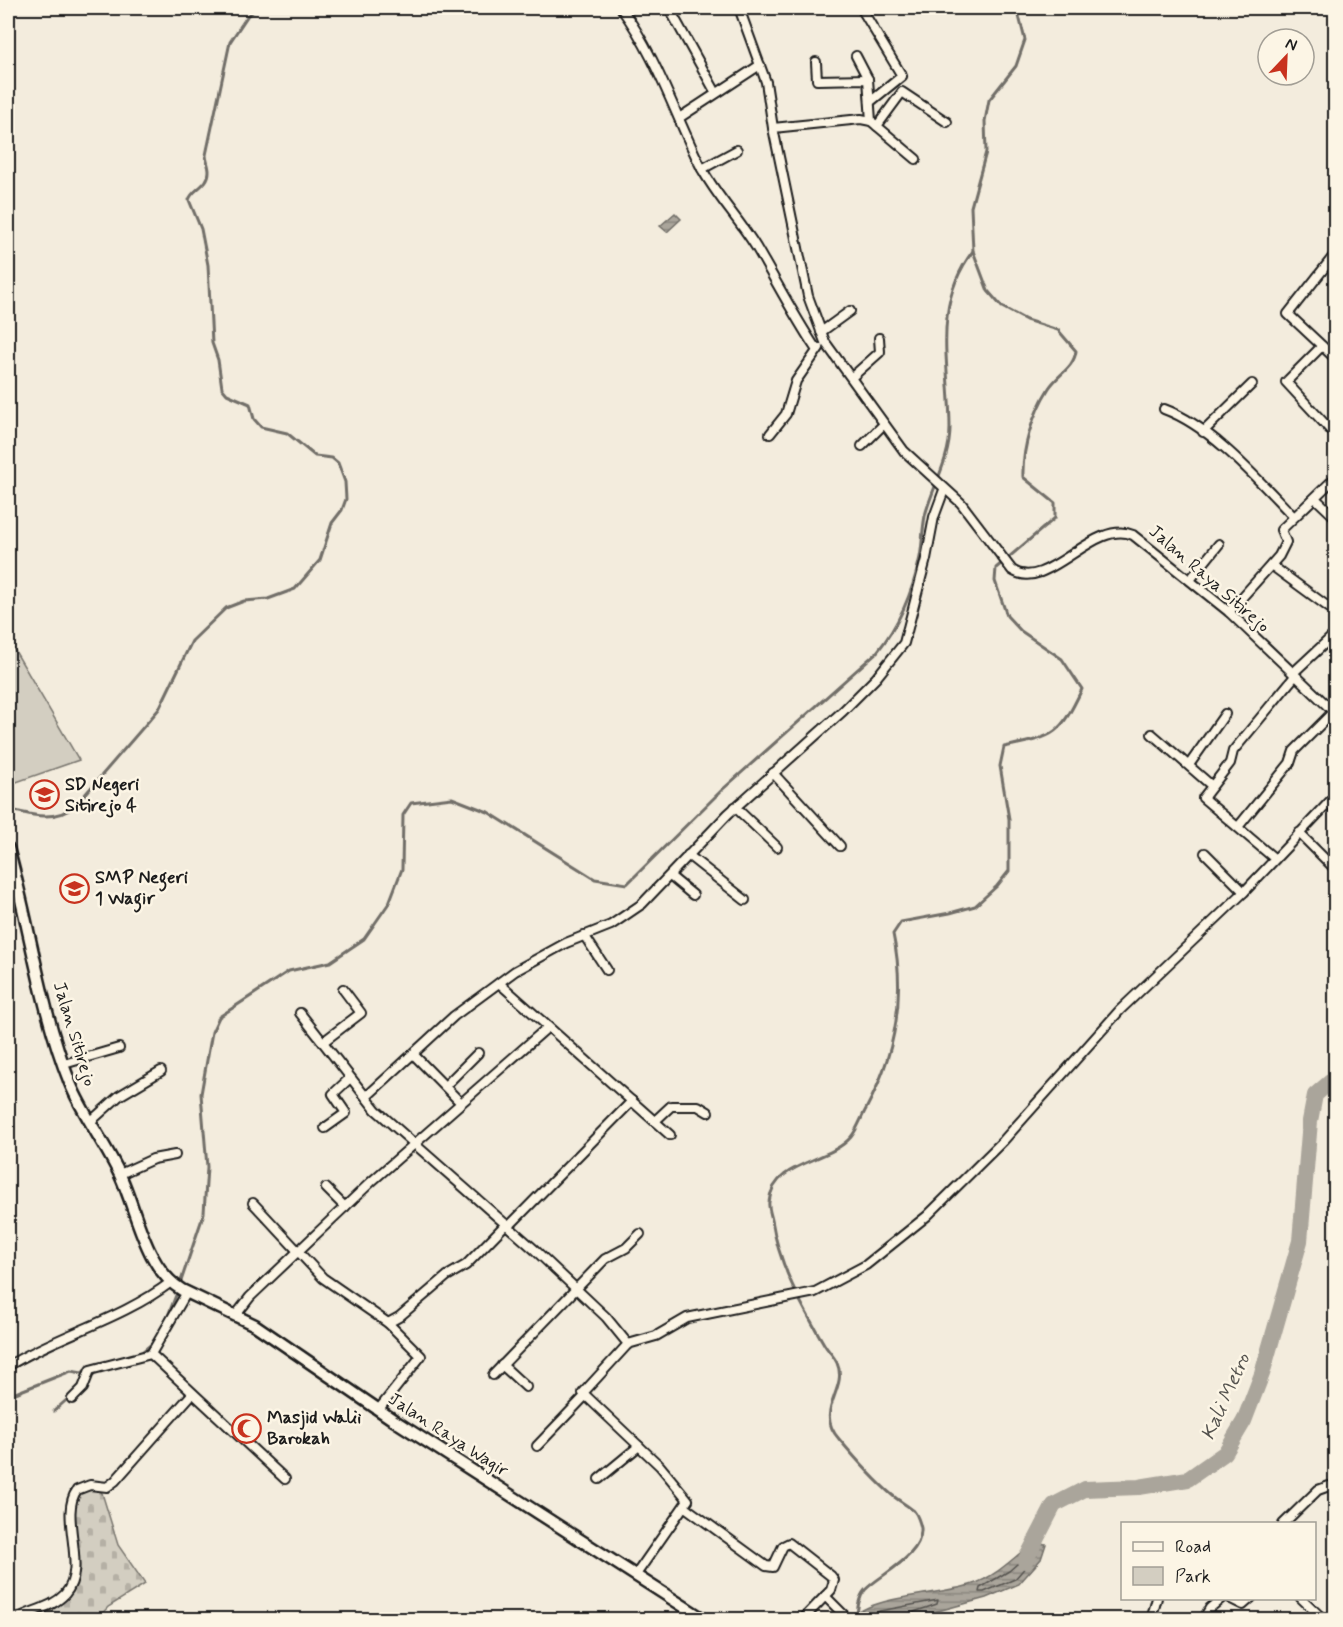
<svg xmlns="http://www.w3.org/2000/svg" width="1343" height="1627" viewBox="0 0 1343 1627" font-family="Mynerve,sans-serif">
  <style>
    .cemetery { fill: url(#cemetery-stones); stroke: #78756e; stroke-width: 1.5 }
    .green { fill: #d3cec1; stroke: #78756e; stroke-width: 1.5 }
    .water { fill: url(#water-rules); stroke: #716e68; stroke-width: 1.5 }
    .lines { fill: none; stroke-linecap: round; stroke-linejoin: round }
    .shore { stroke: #55534f; stroke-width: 1.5 }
    .stream { stroke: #716e68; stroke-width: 3 }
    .river { stroke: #aaa59b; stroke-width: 16 }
    .street-casing { stroke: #1c1c1c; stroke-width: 12 }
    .secondary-casing { stroke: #1c1c1c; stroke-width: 15 }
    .street { stroke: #fcf5e5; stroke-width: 8 }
    .secondary { stroke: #fcf5e5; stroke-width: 10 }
    .labels { text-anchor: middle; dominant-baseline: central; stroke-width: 5; stroke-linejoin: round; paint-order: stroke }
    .street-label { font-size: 18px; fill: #1c1c1c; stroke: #fcf5e5 }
    .poi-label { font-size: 18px; font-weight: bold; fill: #1c1c1c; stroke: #fcf5e5; text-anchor: start }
    .water-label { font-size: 20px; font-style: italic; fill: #55534f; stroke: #fcf5e5 }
  </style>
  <defs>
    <pattern id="cemetery-stones" width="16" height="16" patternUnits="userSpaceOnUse" patternTransform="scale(1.5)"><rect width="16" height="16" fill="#d3cec1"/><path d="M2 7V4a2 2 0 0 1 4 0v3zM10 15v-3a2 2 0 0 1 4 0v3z" fill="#b5b0a5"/></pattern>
    <pattern id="water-rules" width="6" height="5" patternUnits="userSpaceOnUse" patternTransform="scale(1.5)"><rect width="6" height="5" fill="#aaa59b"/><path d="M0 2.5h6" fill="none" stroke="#8a867e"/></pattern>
  </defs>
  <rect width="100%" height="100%" fill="#f3ecdd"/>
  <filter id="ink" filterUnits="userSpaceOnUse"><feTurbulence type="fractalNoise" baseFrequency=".0167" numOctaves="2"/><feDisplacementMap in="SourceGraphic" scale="12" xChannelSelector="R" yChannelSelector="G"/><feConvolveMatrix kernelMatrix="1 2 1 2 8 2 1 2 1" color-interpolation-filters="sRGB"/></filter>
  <g filter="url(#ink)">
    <path class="cemetery" d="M87,1488L97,1489L102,1493L118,1545L145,1584L108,1607L97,1619L22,1620C40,1613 57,1607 69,1592L76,1494Z"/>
    <path class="green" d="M11,644L79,760L8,785V646Z"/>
    <g class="water">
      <path d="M675,213L681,219L667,232L660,226Z"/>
      <path d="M1032,1543L1046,1544L1041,1559L1019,1584L986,1598L909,1619H850C873,1595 938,1595 970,1585C994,1578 1014,1558 1032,1543Z"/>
    </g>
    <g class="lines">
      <g class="shore">
        <path d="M1032,1551L1036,1552L1035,1556L1015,1579L984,1592H979L980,1588L1009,1571Z"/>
        <path d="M858,1620L880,1611L938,1600L937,1604L914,1612L911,1620"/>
      </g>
      <g class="stream">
        <path d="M8,809C31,815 55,823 76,805L159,709L192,641L226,608L244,601L268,599L295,589L320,560L332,523L342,510L346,499L345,482L338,463L332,458L315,456L287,433L261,427L254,419L250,404L227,394L222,388L218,360L212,343L208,265L201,229L189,200C192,189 209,186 209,171C209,166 206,160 206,155L230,42L248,15L258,8"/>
        <path d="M180,1284L204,1213L207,1167L201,1094L212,1032L219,1017L289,971L330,962L364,939L389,903L402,869L403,815L411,803L452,798L488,812L595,879L627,884L722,790L877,652C899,625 913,591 920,557C923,542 922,526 926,512C934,484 950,458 950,428C950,365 931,306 973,251"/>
        <path d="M164,1326L178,1290"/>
        <path d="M129,1356L142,1352L154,1342"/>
        <path d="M8,1396L71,1371L82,1373L91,1366"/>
        <path d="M54,1411L71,1396"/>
        <path d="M857,1620C857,1609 858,1598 865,1590C882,1573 923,1556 921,1528C920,1523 917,1514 914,1511C907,1505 899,1501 892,1495C873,1479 855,1458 839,1439C813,1410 849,1390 837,1363C834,1356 828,1351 824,1344C801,1304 779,1266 772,1220C771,1215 768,1207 769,1202C773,1161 829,1163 851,1137C857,1130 861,1118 866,1109C895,1055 906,995 893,934L901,922L950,913L975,906L997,886L1009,871V819L1000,766L1004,747C1055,736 1059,737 1082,689L1062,659L1021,631L1007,616L995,581L996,568L1055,518V503L1023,477C1022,448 1033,413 1049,388C1058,374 1074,368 1076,351L1058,330L1026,320L1002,307L988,291L973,251L971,207L986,152L985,121L989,100L1016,66L1025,40L1017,8"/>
      </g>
      <path class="river" d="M1025,1561L1054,1505L1085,1489L1139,1487L1188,1479L1225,1453L1244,1421L1262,1374L1300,1241L1310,1121L1315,1095L1336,1077"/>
      <defs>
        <g id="street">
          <path d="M621,8C656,55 675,115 701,167C716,196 739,219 756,247C776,281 794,316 816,349"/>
          <path d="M669,8L716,93"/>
          <path d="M739,8L766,82L773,128L808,296L825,342L904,451L961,503L1012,570C1047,594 1093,518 1133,535L1229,612L1336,714"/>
          <path d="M861,8L902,76L870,102"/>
          <path d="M856,56L868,79"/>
          <path d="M816,62L817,80L868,79L871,121"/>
          <path d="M679,118L760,65"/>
          <path d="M877,126L902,92L947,122"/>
          <path d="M773,128L861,119L871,121L916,159"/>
          <path d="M702,169L737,150"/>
          <path d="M1336,253L1288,314L1336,359"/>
          <path d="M821,332L850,311"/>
          <path d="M1322,346L1286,382L1336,436"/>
          <path d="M852,377L880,352L879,338"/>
          <path d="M1164,409C1213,427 1258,480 1294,517"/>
          <path d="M1203,432L1252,384"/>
          <path d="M770,434L786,414L796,381L819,348"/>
          <path d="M862,446L884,424"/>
          <path d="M1315,498L1336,518"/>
          <path d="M1271,565L1331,609"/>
          <path d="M1190,580L1219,544"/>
          <path d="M1229,612L1279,556L1286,542L1281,530L1336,477"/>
          <path d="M1293,673L1336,633"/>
          <path d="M1152,734L1212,786"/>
          <path d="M1189,765L1225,714"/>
          <path d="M773,773L840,846"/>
          <path d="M735,807L777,847"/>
          <path d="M1238,827L1290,763L1294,751L1333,712"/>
          <path d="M1299,833L1336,870"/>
          <path d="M1205,853L1244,892"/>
          <path d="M688,855L745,900"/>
          <path d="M1275,859L1203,798L1230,763L1233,751L1295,676"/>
          <path d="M670,876L693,895"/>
          <path d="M584,935L607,970"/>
          <path d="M499,983L670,1135"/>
          <path d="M300,1013L376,1110L535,1250L606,1317L628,1344L583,1393L660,1466L688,1500L635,1576"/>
          <path d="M323,1042L361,1013L343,989"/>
          <path d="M413,1054L461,1103"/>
          <path d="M64,1064L119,1048"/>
          <path d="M445,1086L478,1053"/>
          <path d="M366,1097L454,1016L515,971L566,943L611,925L642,904L728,814L843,711L876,678L904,643L926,559L934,517L944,490"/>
          <path d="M655,1121L671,1106H698L708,1112"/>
          <path d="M90,1122L119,1096L161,1071"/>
          <path d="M325,1128L346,1113L333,1094L350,1078"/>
          <path d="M120,1174L153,1159L175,1155"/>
          <path d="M326,1188L345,1207"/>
          <path d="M253,1203L323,1278L388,1323L399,1317L447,1276L466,1265L506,1224"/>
          <path d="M509,1226L632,1101"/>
          <path d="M236,1315L250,1297L371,1182L548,1027"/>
          <path d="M628,1344L656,1336L687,1318L815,1292L866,1265L927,1216L1003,1141L1120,1010L1244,892L1336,795"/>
          <path d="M151,1354L285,1479"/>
          <path d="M502,1365L526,1387"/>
          <path d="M8,1366C60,1334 121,1320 171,1282"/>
          <path d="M493,1375L605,1259L626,1248L640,1234"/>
          <path d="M72,1399L83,1388L90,1370L151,1354L187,1292"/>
          <path d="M379,1409L421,1356L388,1323"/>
          <path d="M537,1446L585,1396"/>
          <path d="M599,1479L639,1446"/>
          <path d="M685,1507L766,1566L773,1567L783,1546L789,1543L831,1576L834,1580L831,1590L802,1620"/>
          <path d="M1283,1524L1318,1490L1329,1486L1336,1492"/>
          <path d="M825,1596L845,1616"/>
          <path d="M1229,1598L1243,1605L1251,1598"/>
          <path d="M1301,1598L1324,1620"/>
          <path d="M15,1620C30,1610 51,1609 65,1594C89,1567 58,1516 77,1490L90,1485L107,1487L115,1481L192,1394"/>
          <path d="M1151,1620L1157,1598"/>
          <path d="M1203,1620L1210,1608L1222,1598"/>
        </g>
        <path id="secondary" d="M8,848C30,926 40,1008 70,1083C83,1115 105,1143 120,1175C137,1211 145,1268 182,1290L255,1325L395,1421L705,1620"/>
      </defs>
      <use href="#street" class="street-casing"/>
      <use href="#secondary" class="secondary-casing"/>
      <use href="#street" class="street"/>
      <use href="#secondary" class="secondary"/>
    </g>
  </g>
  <defs>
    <symbol id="school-ring" viewBox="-11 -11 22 22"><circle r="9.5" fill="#fcf5e5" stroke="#c8321e" stroke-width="1.5"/><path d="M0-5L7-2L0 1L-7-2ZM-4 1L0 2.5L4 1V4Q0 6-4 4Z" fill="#c8321e"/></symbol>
    <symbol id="mosque-ring" viewBox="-11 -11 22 22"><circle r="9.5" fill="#fcf5e5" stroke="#c8321e" stroke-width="1.5"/><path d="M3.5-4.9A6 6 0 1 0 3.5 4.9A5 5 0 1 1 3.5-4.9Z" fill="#c8321e"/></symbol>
  </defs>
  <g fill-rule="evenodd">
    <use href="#school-ring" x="28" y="778" width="33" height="33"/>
    <use href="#school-ring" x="58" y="872" width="33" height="33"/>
    <use href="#mosque-ring" x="230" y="1412" width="33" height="33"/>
  </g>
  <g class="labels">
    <g class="street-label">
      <text transform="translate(1209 579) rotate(41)">Jalan Raya Sitirejo</text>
      <text transform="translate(74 1034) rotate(73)">Jalan Sitirejo</text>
      <text transform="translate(448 1435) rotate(33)">Jalan Raya Wagir</text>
    </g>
    <g class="poi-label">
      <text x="65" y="785">SD Negeri<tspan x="65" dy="21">Sitirejo 4</tspan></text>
      <text x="95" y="878">SMP Negeri<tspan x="95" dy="21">1 Wagir</tspan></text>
      <text x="267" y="1418">Masjid Walii<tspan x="267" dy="21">Barokah</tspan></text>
    </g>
    <g class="water-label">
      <text transform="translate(1226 1397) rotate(-66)">Kali Metro</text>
    </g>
  </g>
  <rect width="1343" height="1627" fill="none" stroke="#fcf5e5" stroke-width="30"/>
  <rect x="15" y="15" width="1313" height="1597" fill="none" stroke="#1c1c1c" stroke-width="2" filter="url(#ink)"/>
  <rect x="1121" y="1522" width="195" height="78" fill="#fcf5e5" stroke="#a29e95" stroke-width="1.5"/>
  <rect x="1133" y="1542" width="30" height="9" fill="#fcf5e5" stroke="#a29e95" stroke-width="1.5"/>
  <text x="1175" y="1552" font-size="18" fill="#1c1c1c">Road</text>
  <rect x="1133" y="1567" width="30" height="18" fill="#d3cec1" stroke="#a29e95" stroke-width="1.5"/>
  <text x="1175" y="1582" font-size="18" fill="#1c1c1c">Park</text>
  <g transform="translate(1286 57) rotate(23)"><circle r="28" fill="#fcf5e5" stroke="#a29e95" stroke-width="1.5"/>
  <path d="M0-4.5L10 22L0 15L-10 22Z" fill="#c8321e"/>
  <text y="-9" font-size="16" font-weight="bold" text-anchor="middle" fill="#1c1c1c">N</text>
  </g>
</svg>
